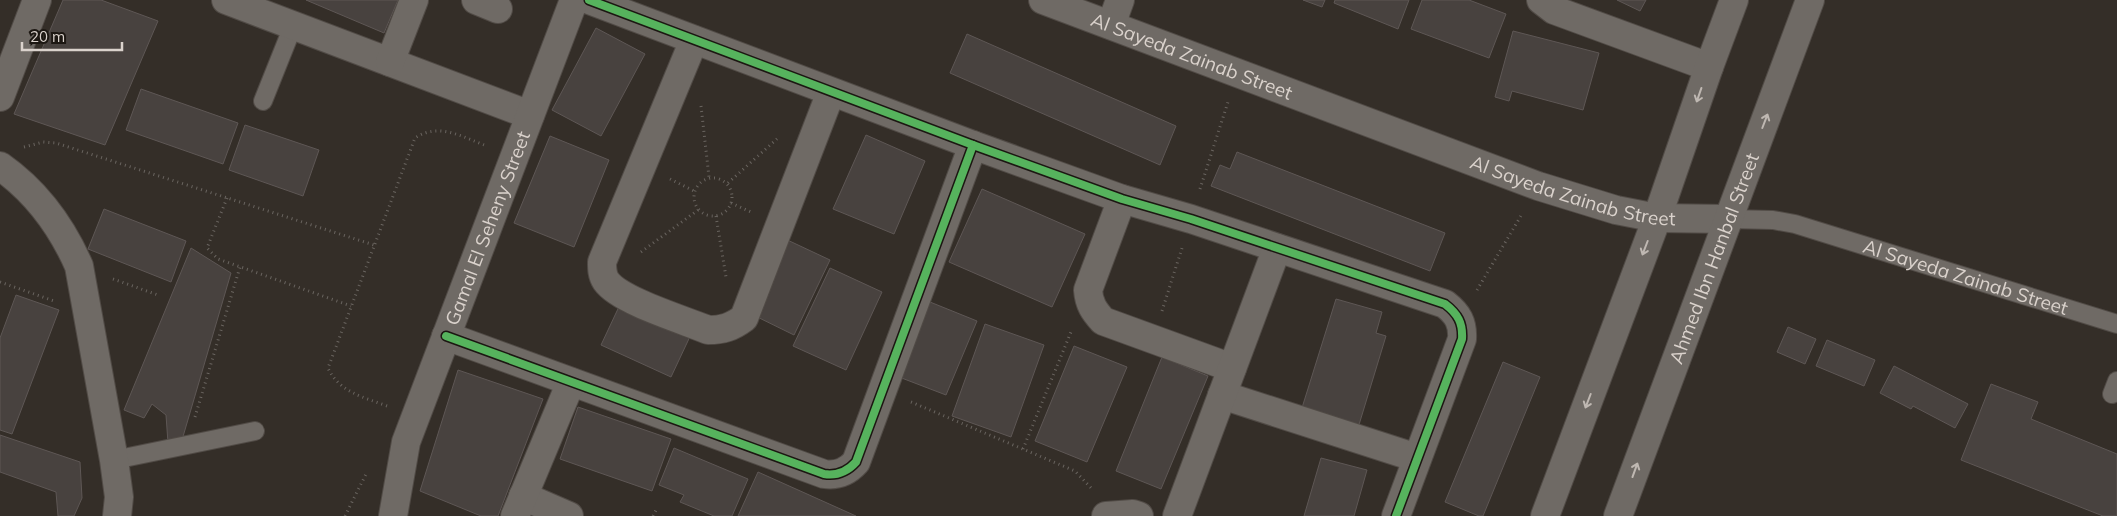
<svg xmlns="http://www.w3.org/2000/svg" width="2117" height="516" viewBox="0 0 2117 516" font-family="Mulish,sans-serif">
  <style>
    .building { fill: #48423f; stroke: #5e5755 }
    .lines { fill: none; stroke-linecap: round; stroke-linejoin: round }
    .service-casing { stroke: #514b46; stroke-width: 20 }
    .minor-casing { stroke: #514b46; stroke-width: 30 }
    .tertiary-casing { stroke: #514b46; stroke-width: 30 }
    .path { stroke: #6a6560; stroke-width: 3; stroke-dasharray: 1 4; stroke-linecap: butt }
    .service { stroke: #6f6a65; stroke-width: 18 }
    .minor { stroke: #6f6a65; stroke-width: 28 }
    .tertiary { stroke: #6f6a65; stroke-width: 28 }
    .cycleway-casing { stroke: #1c1712; stroke-width: 11 }
    .cycleway { stroke: #56b35d; stroke-width: 8 }
    .oneway { stroke: #bfb8b2 }
    .labels { text-anchor: middle; dominant-baseline: central; stroke-width: 4.5; stroke-linejoin: round; paint-order: stroke }
    .street-label { font-size: 19px; fill: #dad2cc; stroke: #1c1712 }
  </style>
  <rect width="100%" height="100%" fill="#342e28"/>
  <g class="building">
    <path d="M63,0H101L158,21L105,145L14,114Z"/>
    <path d="M306,0H398L384,33Z"/>
    <path d="M1303,0H1325L1322,7Z"/>
    <path d="M1335,0H1409L1398,29L1334,3Z"/>
    <path d="M1422,0H1469L1506,14L1489,58L1411,29Z"/>
    <path d="M1617,0H1646L1640,11Z"/>
    <path d="M596,28L645,54L601,136L552,110Z"/>
    <path d="M1513,31L1599,53L1583,110L1512,91L1509,101L1495,97Z"/>
    <path d="M967,34L1176,126L1160,165L950,73Z"/>
    <path d="M141,89L238,123L223,164L126,130Z"/>
    <path d="M245,125L319,150L303,196L229,170Z"/>
    <path d="M866,135L925,161L894,234L833,209Z"/>
    <path d="M550,136L609,160L574,247L514,223Z"/>
    <path d="M1237,152L1445,233L1430,271L1211,186L1220,165L1230,169Z"/>
    <path d="M982,189L1085,234L1052,307L949,262Z"/>
    <path d="M104,209L186,241L171,282L88,249Z"/>
    <path d="M781,237L830,260L794,335L745,311Z"/>
    <path d="M191,248L231,273L182,440L168,443L166,415L152,404L144,418L124,410Z"/>
    <path d="M830,268L882,292L846,370L793,346Z"/>
    <path d="M16,295L59,310L12,434L0,430V338Z"/>
    <path d="M624,296L694,328L671,377L601,345Z"/>
    <path d="M1336,299L1382,312L1376,333L1386,336L1358,428L1301,411Z"/>
    <path d="M930,302L977,321L946,395L899,377Z"/>
    <path d="M985,324L1044,345L1011,437L952,416Z"/>
    <path d="M1788,327L1816,339L1805,364L1777,352Z"/>
    <path d="M1827,340L1875,360L1864,386L1816,366Z"/>
    <path d="M1074,346L1127,367L1087,462L1035,441Z"/>
    <path d="M1162,357L1208,376L1161,489L1116,471Z"/>
    <path d="M1503,362L1540,377L1483,516H1479L1445,502Z"/>
    <path d="M1894,366L1968,404L1955,428L1913,406L1911,409L1880,393Z"/>
    <path d="M458,370L543,399L498,516H481L420,491Z"/>
    <path d="M1991,384L2038,402L2031,419L2117,454V516H2103L1961,460Z"/>
    <path d="M578,407L671,439L652,491L560,459Z"/>
    <path d="M0,435L80,462L82,498L74,516H58L56,492L0,472Z"/>
    <path d="M674,448L748,479L732,516H714L680,502L684,495L659,485Z"/>
    <path d="M1321,458L1367,470L1354,516H1304Z"/>
    <path d="M758,472L856,516H738Z"/>
  </g>
  <g class="lines">
    <defs>
      <g id="service">
        <path d="M263,101L293,26"/>
        <path id="s1" d="M1728,219L1773,220L1795,224L2117,324"/>
        <path d="M2112,394L2117,381"/>
        <path d="M114,460L255,431"/>
      </g>
      <g id="minor">
        <path d="M226,0L530,115"/>
        <path d="M476,0L498,9"/>
        <path d="M589,0L973,145L1122,199L1191,219L1445,304C1458,314 1463,323 1462,339L1396,516"/>
        <path id="s2" d="M1043,0L1538,186L1616,210L1657,218L1728,219"/>
        <path d="M1541,0L1554,10L1709,67"/>
        <path d="M1111,25L1120,0"/>
        <path d="M694,40L602,262C602,269 602,275 606,281C620,301 684,320 708,330C723,330 732,327 744,318L831,92"/>
        <path d="M390,62L414,0"/>
        <path d="M0,97L37,0"/>
        <path d="M0,166C37,192 61,225 79,266L114,460L119,497L117,516"/>
        <path d="M1122,199L1088,290C1089,304 1094,311 1103,321L1232,368"/>
        <path d="M446,336L824,474C837,476 847,472 856,462L973,145"/>
        <path d="M1222,395L1417,458"/>
        <path d="M523,496L569,516"/>
        <path id="s3" d="M393,516L406,442L574,0"/>
        <path d="M515,516L571,382"/>
        <path d="M1106,516L1133,514L1139,516"/>
        <path d="M1177,516L1277,248"/>
      </g>
      <g id="tertiary">
        <path d="M1545,516L1657,218L1709,67L1734,0"/>
        <path id="s4" d="M1618,516L1810,0"/>
      </g>
    </defs>
    <use href="#service" class="service-casing"/>
    <use href="#minor" class="minor-casing"/>
    <use href="#tertiary" class="tertiary-casing"/>
    <g class="path">
      <path d="M701,106L709,177"/>
      <path d="M24,147L43,142L56,143L374,245"/>
      <circle cx="713" cy="197" r="19"/>
      <path d="M670,179L694,191"/>
      <path d="M728,183L779,137"/>
      <path d="M1200,189L1228,102"/>
      <path d="M227,198L207,248L218,259L351,306"/>
      <path d="M731,203L751,212"/>
      <path d="M716,216L726,277"/>
      <path d="M641,252L698,210"/>
      <path d="M113,279L158,295"/>
      <path d="M0,282L54,301"/>
      <path d="M1477,290L1522,214"/>
      <path d="M1162,311L1182,248"/>
      <path d="M911,402L1075,471L1093,490"/>
      <path d="M387,406C363,397 339,392 328,368L415,138C439,122 462,137 487,146"/>
      <path d="M195,417L240,267"/>
      <path d="M1023,449L1071,332"/>
      <path d="M345,516L367,472"/>
      <path d="M653,516L656,510"/>
    </g>
    <use href="#service" class="service"/>
    <use href="#minor" class="minor"/>
    <use href="#tertiary" class="tertiary"/>
    <defs>
      <g id="cycleway">
        <path d="M589,0L973,145L1122,199L1191,219L1445,304C1458,314 1463,323 1462,339L1396,516"/>
        <path d="M446,336L824,474C837,476 847,472 856,462L973,145"/>
      </g>
    </defs>
    <use href="#cycleway" class="cycleway-casing"/>
    <use href="#cycleway" class="cycleway"/>
  </g>
  <defs><path id="oneway-shaft" d="M-6 0H5M1.5-3L5.5 0L1.5 3" fill="none" stroke-width="1.6" stroke-linecap="round" stroke-linejoin="round" transform="scale(1.25)"/></defs>
  <g class="oneway">
    <use href="#oneway-shaft" transform="translate(1699 95) rotate(109)"/>
    <use href="#oneway-shaft" transform="translate(1765 121) rotate(-69)"/>
    <use href="#oneway-shaft" transform="translate(1645 248) rotate(111)"/>
    <use href="#oneway-shaft" transform="translate(1588 401) rotate(111)"/>
    <use href="#oneway-shaft" transform="translate(1635 470) rotate(-70)"/>
  </g>
  <g class="labels">
    <g class="street-label">
      <text stroke="none"><textPath href="#s2" startOffset="159">Al Sayeda Zainab Street</textPath></text>
      <text stroke="none"><textPath href="#s2" startOffset="564">Al Sayeda Zainab Street</textPath></text>
      <text stroke="none"><textPath href="#s3" startOffset="304">Gamal El Seheny Street</textPath></text>
      <text stroke="none"><textPath href="#s4" startOffset="275">Ahmed Ibn Hanbal Street</textPath></text>
      <text stroke="none"><textPath href="#s1" startOffset="246">Al Sayeda Zainab Street</textPath></text>
    </g>
  </g>
  <path d="M22 42v8h100v-8" fill="none" stroke="#dad2cc" stroke-width="2.5"/>
  <text x="30" y="42" font-size="15" fill="#dad2cc" stroke="#1c1712" stroke-width="4" paint-order="stroke">20 m</text>
</svg>
